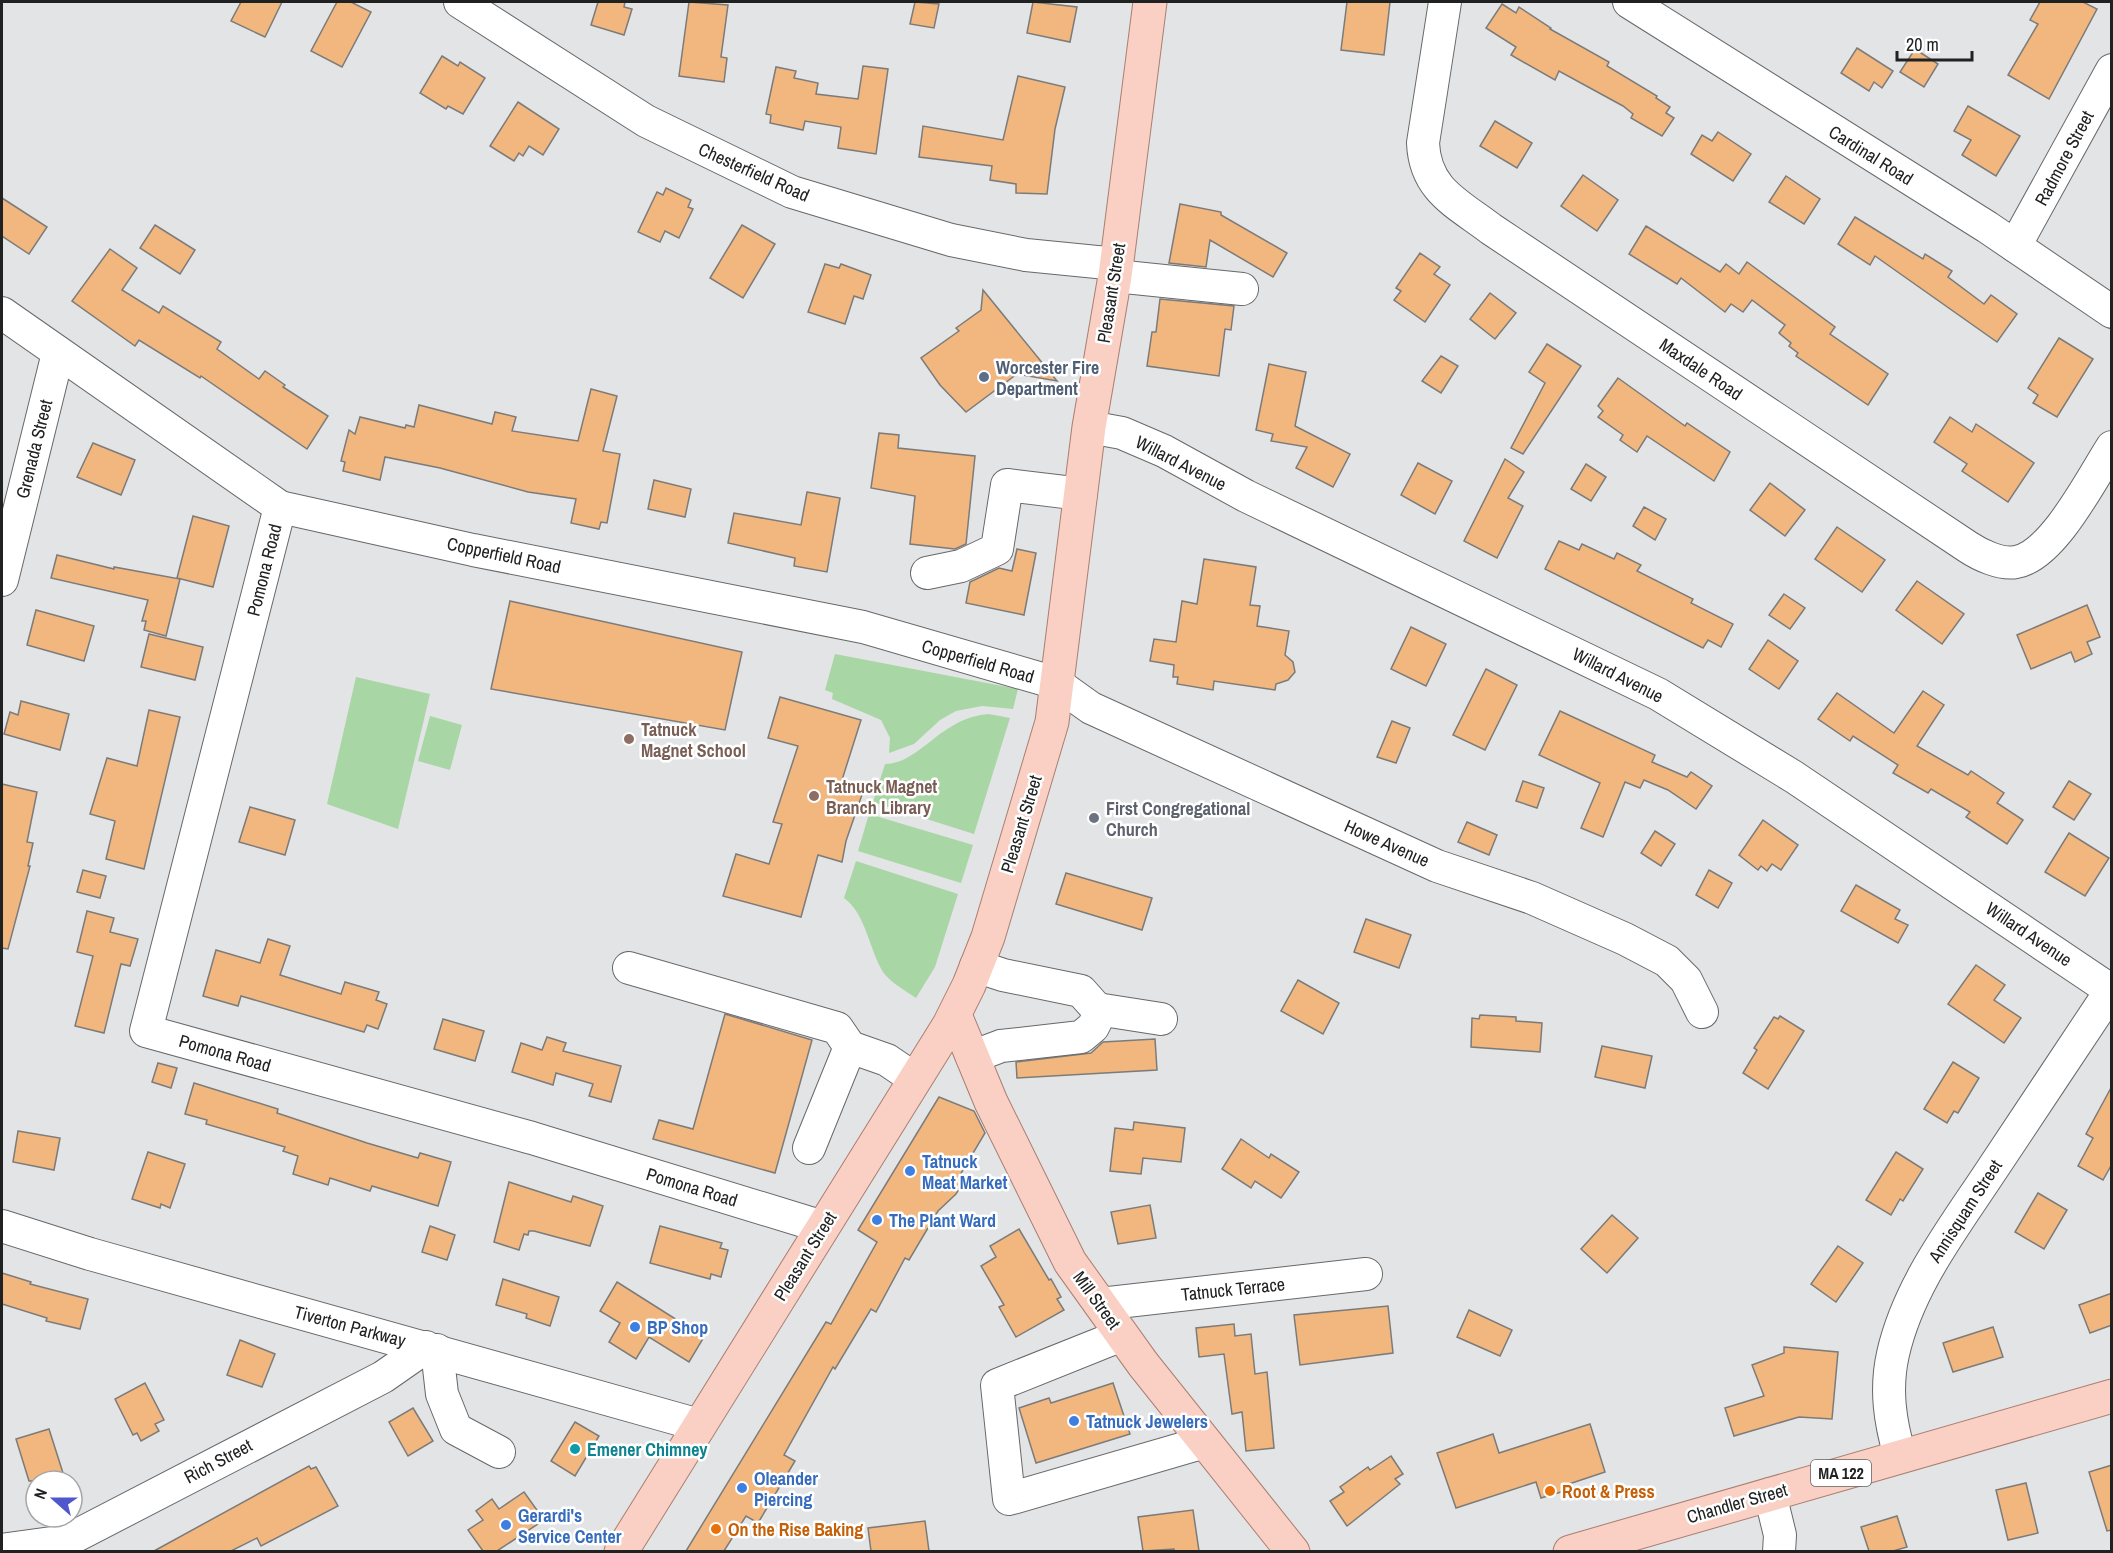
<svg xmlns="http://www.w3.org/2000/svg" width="2113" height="1553" viewBox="0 0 2113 1553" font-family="'Archivo Narrow',sans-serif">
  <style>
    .green { fill: #a9d6a5 }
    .building { fill: #f1b77f; stroke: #7d7b79; stroke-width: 1.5 }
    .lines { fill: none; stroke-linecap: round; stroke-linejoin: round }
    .minor-casing { stroke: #67686a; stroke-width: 34 }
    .major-casing { stroke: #ab7e71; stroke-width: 35 }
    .minor { stroke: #fff; stroke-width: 32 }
    .major { stroke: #fad0c4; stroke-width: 33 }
    .service-dot { fill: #5c6f8a; stroke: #fff; stroke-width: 2 }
    .education-dot { fill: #8d6e63; stroke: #fff; stroke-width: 2 }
    .worship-dot { fill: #6b7280; stroke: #fff; stroke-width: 2 }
    .shop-dot { fill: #3f7fe0; stroke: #fff; stroke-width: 2 }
    .culture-dot { fill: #0f9aa8; stroke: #fff; stroke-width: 2 }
    .food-dot { fill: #e8710a; stroke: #fff; stroke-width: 2 }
    .labels { text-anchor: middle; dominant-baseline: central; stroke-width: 5; stroke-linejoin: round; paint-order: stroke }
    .shield { fill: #fff; stroke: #636464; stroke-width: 1.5 }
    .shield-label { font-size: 16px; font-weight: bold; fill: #202121 }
    .street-label { font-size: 18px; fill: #202121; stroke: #fff }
    .service-label { font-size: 18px; font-weight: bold; fill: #4e5e75; stroke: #fff; text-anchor: start }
    .education-label { font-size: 18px; font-weight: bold; fill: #785e54; stroke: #fff; text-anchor: start }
    .worship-label { font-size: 18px; font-weight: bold; fill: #5b616d; stroke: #fff; text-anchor: start }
    .shop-label { font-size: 18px; font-weight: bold; fill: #366cbe; stroke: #fff; text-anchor: start }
    .culture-label { font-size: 18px; font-weight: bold; fill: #0d838f; stroke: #fff; text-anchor: start }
    .food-label { font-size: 18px; font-weight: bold; fill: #c56008; stroke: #fff; text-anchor: start }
  </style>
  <rect width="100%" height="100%" fill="#e2e4e6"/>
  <g class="green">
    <path d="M835,654L1018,689L1013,709L982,706L956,711L940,720L914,744L889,753L890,738L881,720L832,699L833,693L825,690Z"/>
    <path d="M356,677L430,694L398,829L327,804Z"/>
    <path d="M989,714L1010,718L974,834L873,802L885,764C920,764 941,717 989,714Z"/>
    <path d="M430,716L462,725L450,770L418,761Z"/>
    <path d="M869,814L973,845L961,883L858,851Z"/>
    <path d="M856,861L958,894L935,967L916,998C906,991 891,983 883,972C869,949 866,914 844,898Z"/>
  </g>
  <g class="building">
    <path d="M241,2H282L265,37L231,21Z"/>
    <path d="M337,2H351L371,12L342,67L311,51Z"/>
    <path d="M598,2H625L624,7L632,9L624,35L591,25Z"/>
    <path d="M689,2L728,5L721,57L727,58L724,82L679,76Z"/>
    <path d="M915,2L939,4L934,28L910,24Z"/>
    <path d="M1033,2L1077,7L1070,42L1027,33Z"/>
    <path d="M1347,2H1390L1384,55L1341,50Z"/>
    <path d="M2040,2H2083L2097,9L2049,99L2008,75L2038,24L2030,20Z"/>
    <path d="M1502,4L1516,13L1519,7L1551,28L1550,29L1609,62L1607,66L1657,96L1656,98L1670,107L1666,113L1674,118L1662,136L1631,118L1633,114L1623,106L1559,71L1555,80L1511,55L1516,47L1486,28Z"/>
    <path d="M1857,48L1893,71L1882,88L1874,82L1869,91L1841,73Z"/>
    <path d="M1915,49L1938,64L1924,87L1900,72Z"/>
    <path d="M442,56L458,66L460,62L485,78L463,114L448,106L446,109L420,93Z"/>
    <path d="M863,66L888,69L876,154L838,148L841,127L805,121L803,130L770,123L771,115L766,114L776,67L796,71L794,78L818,83L816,94L858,99Z"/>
    <path d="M1018,76L1065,87L1055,129L1047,194L1016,193V184L990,180L992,166L919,157L923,126L1003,140Z"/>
    <path d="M518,102L559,129L543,155L529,146L523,156L519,153L514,161L490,146Z"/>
    <path d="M1968,106L2020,136L1996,176L1962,155L1971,140L1954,131Z"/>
    <path d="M1495,121L1532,143L1517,168L1480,146Z"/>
    <path d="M1718,132L1751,154L1733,181L1691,154L1702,135L1712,141Z"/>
    <path d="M1583,175L1618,200L1597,231L1561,206Z"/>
    <path d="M1786,176L1820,199L1804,224L1769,202Z"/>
    <path d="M666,188L691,200L688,207L693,209L679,238L665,231L660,242L638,232L657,192L663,195Z"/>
    <path d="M2,198L47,227L29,254L2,236Z"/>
    <path d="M1180,204L1221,212V215L1287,253L1273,277L1210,240L1206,267L1169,263Z"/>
    <path d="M1855,217L1923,259L1925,254L1952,271L1948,277L1984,304L1991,295L2017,314L1997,342L1875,256L1870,265L1838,244Z"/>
    <path d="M155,225L195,250L180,274L140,248Z"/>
    <path d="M742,225L775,244L743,298L710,278Z"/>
    <path d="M1646,226L1720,272L1726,264L1739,274L1747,262L1835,327L1830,334L1888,374L1868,405L1796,356L1798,353L1789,346L1791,343L1779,333L1785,325L1752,300L1743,312L1731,304L1725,312L1681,278L1677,284L1629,254Z"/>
    <path d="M110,249L137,268L122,290L159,313L163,306L221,342L217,349L259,379L265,371L285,385L283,387L328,416L307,449L201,376L200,378L139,340L135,346L72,301Z"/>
    <path d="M1420,253L1440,267L1434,274L1450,285L1425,322L1394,300L1401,291L1396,288Z"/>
    <path d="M825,264L839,268L841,264L871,275L863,299L854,296L845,324L808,312Z"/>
    <path d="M983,290L1057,381L1017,374L966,412L940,385L921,358L959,331L956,328L981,310Z"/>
    <path d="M1490,293L1516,313L1495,339L1470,319Z"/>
    <path d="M1160,299L1234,306L1231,330L1225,329L1219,376L1147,366L1152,332H1156Z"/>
    <path d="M2059,338L2093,359L2057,417L2033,403L2038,395L2028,388Z"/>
    <path d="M1547,344L1581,366L1523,454L1511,448L1545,383L1529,372Z"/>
    <path d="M1441,356L1458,366L1441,393L1422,381Z"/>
    <path d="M1269,364L1306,372L1295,426L1350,454L1333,487L1296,468L1307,447L1271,441L1273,434L1256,430Z"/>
    <path d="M1618,378L1685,426L1687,423L1730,452L1714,481L1647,436L1637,452L1620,440L1623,435L1598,417L1603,411L1598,406Z"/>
    <path d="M591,389L617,396L603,451L620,454L607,523L601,522L599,529L571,523L576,499L528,492L440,468L385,457L380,480L343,471L345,462L341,461L349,430L355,434L360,417L405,428L406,425L414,427L419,405L492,424L495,412L516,417L512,431L578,441Z"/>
    <path d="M1950,417L1972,432L1976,424L2034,463L2008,502L1962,471L1967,464L1934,442Z"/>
    <path d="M879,433L899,435L898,448L975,456L966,544L955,549L910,544L915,496L871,488Z"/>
    <path d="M93,443L135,460L121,495L77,477Z"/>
    <path d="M1505,459L1524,472L1508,498L1523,506L1497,558L1464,541Z"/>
    <path d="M1418,463L1452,481L1435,514L1401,495Z"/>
    <path d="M1586,464L1606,477L1591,501L1571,489Z"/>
    <path d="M654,480L691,489L685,517L648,509Z"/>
    <path d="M1770,483L1805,510L1785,536L1750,510Z"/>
    <path d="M807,492L840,498L827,572L794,566L795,558L728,543L734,513L801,525Z"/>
    <path d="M1644,507L1666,519L1655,540L1633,526Z"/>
    <path d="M193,516L229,526L213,587L177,578Z"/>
    <path d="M1837,527L1885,560L1862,592L1815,559Z"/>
    <path d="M1559,541L1579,550L1582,544L1614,559L1617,553L1641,565L1637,571L1693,599L1691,603L1733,624L1721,647L1708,640L1703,648L1545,569Z"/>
    <path d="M1017,549L1036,553L1024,615L966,603L970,582L999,568L1012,571Z"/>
    <path d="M57,555L114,569V567L180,579L166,636L144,630L146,621H142L148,600L51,578Z"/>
    <path d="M1204,559L1256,567L1250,605L1260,606L1257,626L1289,631L1285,655L1293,662L1295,672L1288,680L1276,684L1275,690L1214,681L1213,690L1177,684L1178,677H1173L1174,665L1150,661L1154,639L1176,642L1182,601L1197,604Z"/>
    <path d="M1917,581L1964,614L1942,644L1896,610Z"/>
    <path d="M1784,594L1805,608L1790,629L1769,615Z"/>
    <path d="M510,601L742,652L725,730L491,689Z"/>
    <path d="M2087,605L2100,637L2087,642L2092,654L2075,662L2071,652L2031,669L2017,635Z"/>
    <path d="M36,610L94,626L84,661L27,645Z"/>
    <path d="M1411,627L1446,644L1426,686L1391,669Z"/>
    <path d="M149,634L203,647L195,680L141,667Z"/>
    <path d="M1768,640L1798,661L1779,689L1749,669Z"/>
    <path d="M1486,669L1517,685L1485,750L1453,735Z"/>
    <path d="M1923,691L1944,705L1917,746L1968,775L1971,771L2004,793L1997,803L2023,820L2007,844L1966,817L1970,812L1931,789L1928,793L1893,773L1898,765L1853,736L1850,741L1818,719L1837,693L1894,733Z"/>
    <path d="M780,697L861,720L841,783L865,786L846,841L842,862L818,855L801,917L723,896L736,854L769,864L782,824L773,822L798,746L768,738Z"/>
    <path d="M21,701L69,714L60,750L4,734L10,712L18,715Z"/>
    <path d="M149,710L180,717L144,869L106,859L115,821L90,814L107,758L137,766Z"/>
    <path d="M1560,711L1655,755L1652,762L1687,777L1691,772L1712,786L1696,809L1668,790L1644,780L1640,788L1625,782L1603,837L1581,828L1600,783L1539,755Z"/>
    <path d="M1392,721L1410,728L1396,763L1377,757Z"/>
    <path d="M1523,781L1544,788L1537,808L1516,801Z"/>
    <path d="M2069,781L2091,794L2074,820L2053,807Z"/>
    <path d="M2,784L37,792L27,842L33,843L28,866H30L8,949L2,948Z"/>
    <path d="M250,807L295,820L285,855L239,842Z"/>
    <path d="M1763,820L1798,845L1781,870L1772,864L1767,871L1761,866L1758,870L1739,855Z"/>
    <path d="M1467,822L1497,835L1489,855L1458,842Z"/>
    <path d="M1655,831L1675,844L1661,866L1641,853Z"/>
    <path d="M2069,833L2109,858L2085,896L2045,872Z"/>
    <path d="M83,870L106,876L100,898L77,892Z"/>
    <path d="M1709,870L1732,883L1718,908L1696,895Z"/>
    <path d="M1066,873L1152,898L1142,930L1056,904Z"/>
    <path d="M1856,885L1900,910L1895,919L1908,925L1898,943L1841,911Z"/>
    <path d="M87,911L114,918L110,932L138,939L130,966L121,964L104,1033L75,1026L93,956L77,952Z"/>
    <path d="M1366,919L1411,935L1399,968L1354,952Z"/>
    <path d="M268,939L290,946L280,975L341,994L345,982L379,992L376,1000L387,1004L378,1029L367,1025L364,1032L241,996L238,1006L203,996L216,950L260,963Z"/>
    <path d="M1976,965L2005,985L1994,1000L2021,1018L2004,1043L1948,1004Z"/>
    <path d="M1298,980L1339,1003L1323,1034L1281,1011Z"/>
    <path d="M725,1014L812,1040L775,1173L653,1139L659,1120L693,1129Z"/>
    <path d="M1480,1015L1516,1017V1021L1542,1023L1540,1052L1471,1047L1472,1018L1479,1019Z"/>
    <path d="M1780,1016L1804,1031L1768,1089L1743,1073L1757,1050L1754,1048L1774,1017L1778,1019Z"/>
    <path d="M443,1019L484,1031L475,1061L434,1049Z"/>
    <path d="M547,1037L566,1043L563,1051L621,1066L611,1102L589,1096L593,1084L556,1073L553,1085L512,1072L521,1043L542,1050Z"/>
    <path d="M1155,1039L1157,1070L1017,1078L1016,1062L1091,1053L1103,1042Z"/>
    <path d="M1602,1046L1652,1056L1645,1088L1595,1077Z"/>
    <path d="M1953,1062L1979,1078L1958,1113L1954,1111L1947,1123L1924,1109Z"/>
    <path d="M158,1063L177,1068L171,1088L152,1082Z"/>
    <path d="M194,1083L278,1109L277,1113L367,1143L418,1158L420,1153L451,1162L438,1206L372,1186L370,1191L330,1178L328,1185L293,1174L298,1156L283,1151L285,1147L206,1124L207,1120L185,1114Z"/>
    <path d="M2112,1086V1164L2103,1180L2078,1166L2093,1138L2086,1134Z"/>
    <path d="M939,1097L974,1111L985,1133L960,1175L965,1179L956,1194L938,1211L909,1260L905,1258L876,1312L871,1309L835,1369L833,1367L784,1455L795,1461L758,1523L746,1516L724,1551H686L826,1322L831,1324L877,1242L858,1230Z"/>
    <path d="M1134,1122L1185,1128L1181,1162L1143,1158L1141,1174L1110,1171L1115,1128L1133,1130Z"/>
    <path d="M18,1131L60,1138L54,1170L13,1162Z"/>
    <path d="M1241,1139L1269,1158L1271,1154L1299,1172L1281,1198L1255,1181L1251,1188L1222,1169Z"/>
    <path d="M148,1152L185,1164L170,1208L161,1204L160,1208L132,1199Z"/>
    <path d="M1896,1152L1923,1169L1903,1201L1900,1199L1891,1215L1866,1200Z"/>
    <path d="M509,1182L571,1202L573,1196L603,1206L590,1246L534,1231H529L528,1235L524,1234L519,1250L494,1242Z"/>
    <path d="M2038,1193L2067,1210L2044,1249L2015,1232Z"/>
    <path d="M1150,1205L1156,1238L1118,1244L1111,1212Z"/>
    <path d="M1612,1215L1638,1238L1607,1273L1581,1249Z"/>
    <path d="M430,1226L455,1235L447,1260L422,1252Z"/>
    <path d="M660,1226L722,1243L720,1248L728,1250L721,1277L711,1274L710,1279L650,1263Z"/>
    <path d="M1019,1229L1049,1280L1051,1279L1061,1297L1057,1299L1064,1310L1016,1337L999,1307L1004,1305L981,1266L996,1257L990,1246Z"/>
    <path d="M1838,1246L1863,1263L1836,1302L1811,1284Z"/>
    <path d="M2,1273L31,1282L30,1284L88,1299L80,1329L46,1321L47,1318L2,1304Z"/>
    <path d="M503,1279L559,1297L550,1326L526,1318L527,1314L496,1305Z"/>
    <path d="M617,1282L704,1337L689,1362L649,1337L636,1359L609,1342L620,1323L600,1311Z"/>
    <path d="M2112,1293V1325L2090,1333L2079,1305Z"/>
    <path d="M1388,1306L1393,1353L1300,1365L1294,1315Z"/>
    <path d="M1469,1310L1512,1330L1500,1356L1457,1337Z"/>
    <path d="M1234,1324L1235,1336L1251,1334L1255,1374L1267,1372L1274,1448L1246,1451L1242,1412L1232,1414L1224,1354L1199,1357L1196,1328Z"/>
    <path d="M1993,1327L2003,1357L1953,1372L1943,1343Z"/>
    <path d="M240,1340L275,1354L262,1387L227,1375Z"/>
    <path d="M1784,1347L1838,1352L1832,1419L1799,1417L1734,1436L1725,1408L1764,1396L1752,1365L1784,1353Z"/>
    <path d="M145,1383L164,1420L155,1424L159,1431L141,1441L137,1433L133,1435L115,1399Z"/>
    <path d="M1113,1383L1130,1434L1036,1463L1019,1408L1049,1398L1051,1403Z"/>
    <path d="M413,1408L433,1441L408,1456L389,1422Z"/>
    <path d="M575,1422L599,1436L575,1476L551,1461Z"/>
    <path d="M1590,1424L1605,1472L1569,1484L1571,1489L1541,1498L1536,1482L1456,1508L1437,1453L1493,1434L1499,1453Z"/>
    <path d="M49,1429L63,1473L58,1474L60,1481H29L16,1439Z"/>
    <path d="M1391,1456L1403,1474L1395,1479L1400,1484L1347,1526L1330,1501L1344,1492L1340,1487L1368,1467L1370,1470Z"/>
    <path d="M2112,1465V1530L2107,1531L2089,1472Z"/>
    <path d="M309,1466L311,1469L316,1467L338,1506L261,1546L257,1538L231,1551H154Z"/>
    <path d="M2026,1483L2038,1533L2008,1540L1996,1490Z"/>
    <path d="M524,1492L544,1520L497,1551H483L468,1530L483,1520L476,1511L492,1499L499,1509Z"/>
    <path d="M1193,1510L1199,1551H1174V1549L1143,1551L1138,1517Z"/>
    <path d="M1897,1516L1907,1547L1893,1551H1869L1861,1527Z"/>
    <path d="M925,1521L929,1551H871L868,1528Z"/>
  </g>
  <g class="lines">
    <defs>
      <g id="minor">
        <path d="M460,2L646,121L792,192L951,240L1026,255L1117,264"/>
        <path d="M1445,2L1423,143C1425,190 1457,203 1491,229L1968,547C1980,555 2001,565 2016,562C2053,556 2092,478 2112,447"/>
        <path d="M1629,2L1987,227L2112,312"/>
        <path d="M2015,246L2112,70"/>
        <path d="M1115,276L1242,289"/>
        <path d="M2,313L280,507L473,550L863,627L1056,683L1091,708L1437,866L1532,898L1625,939L1667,961L1686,980L1702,1012"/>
        <path d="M1089,427L1122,433L1164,451L1246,496L1658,694L1794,777L2112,991"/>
        <path d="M280,507L146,1031L532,1138L823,1227"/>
        <path d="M927,573L961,566L997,549L1007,485L1081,494"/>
        <path d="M2,580L58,353"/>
        <path d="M629,968L837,1028L850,1047"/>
        <path d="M1097,1009L1161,1019"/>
        <path d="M972,1057L1001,1046L1081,1037L1093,1027L1097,1019V1009L1081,991L1003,975L976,966"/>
        <path d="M809,1148L850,1047L887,1060L915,1079"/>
        <path d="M2,1226L90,1254L699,1425"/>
        <path d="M1100,1304L1366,1274"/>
        <path d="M1122,1335L997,1385L1009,1499L1205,1442"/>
        <path d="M437,1350L442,1394L456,1429L499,1452"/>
        <path d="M1900,1456C1890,1422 1885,1389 1893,1354C1908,1287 1952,1230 1989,1174C2030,1112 2071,1051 2112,989"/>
        <path d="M1770,1494L1780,1535L1779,1552"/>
        <path d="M2,1550L66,1541L383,1377L426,1347"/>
      </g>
      <g id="major">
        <path d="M955,1015L991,1102L1070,1262L1143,1364L1293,1552"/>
        <path d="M621,1552L949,1025L969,985L988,937L1052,722L1089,427L1115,276L1150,2"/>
        <path d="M1570,1552L2112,1396"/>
      </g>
    </defs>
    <use href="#minor" class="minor-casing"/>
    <use href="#major" class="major-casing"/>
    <use href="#minor" class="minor"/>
    <use href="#major" class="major"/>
  </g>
  <circle class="service-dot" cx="984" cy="377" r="6"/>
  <g class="education-dot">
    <circle cx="629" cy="739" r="6"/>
    <circle cx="814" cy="796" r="6"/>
  </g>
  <circle class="worship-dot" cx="1094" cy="818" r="6"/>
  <g class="shop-dot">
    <circle cx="910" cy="1171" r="6"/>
    <circle cx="877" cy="1220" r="6"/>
    <circle cx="635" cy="1327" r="6"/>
    <circle cx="1074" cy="1421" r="6"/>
    <circle cx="742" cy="1488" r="6"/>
    <circle cx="506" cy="1525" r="6"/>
  </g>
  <circle class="culture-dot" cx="575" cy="1449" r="6"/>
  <g class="food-dot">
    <circle cx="1550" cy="1491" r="6"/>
    <circle cx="716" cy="1529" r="6"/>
  </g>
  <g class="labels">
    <rect class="shield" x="1811" y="1460" width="60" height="26" rx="4.5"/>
    <g class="shield-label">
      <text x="1841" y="1473">MA 122</text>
    </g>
    <g class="street-label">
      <text transform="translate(1871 155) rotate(32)">Cardinal Road</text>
      <text transform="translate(2064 158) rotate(-62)">Radmore Street</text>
      <text transform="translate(754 172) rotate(24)">Chesterfield Road</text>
      <text transform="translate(1111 293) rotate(-81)">Pleasant Street</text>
      <text transform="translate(1701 369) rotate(34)">Maxdale Road</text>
      <text transform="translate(34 449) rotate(-76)">Grenada Street</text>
      <text transform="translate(1181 463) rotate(27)">Willard Avenue</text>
      <text transform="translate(504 555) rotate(12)">Copperfield Road</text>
      <text transform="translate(264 570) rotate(-76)">Pomona Road</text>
      <text transform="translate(978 661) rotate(16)">Copperfield Road</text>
      <text transform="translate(1618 675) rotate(27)">Willard Avenue</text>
      <text transform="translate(1021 824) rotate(-73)">Pleasant Street</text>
      <text transform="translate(1387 843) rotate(24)">Howe Avenue</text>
      <text transform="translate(2029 934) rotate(34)">Willard Avenue</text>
      <text transform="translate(225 1053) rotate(16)">Pomona Road</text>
      <text transform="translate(692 1187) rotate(17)">Pomona Road</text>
      <text transform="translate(1965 1211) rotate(-57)">Annisquam Street</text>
      <text transform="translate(805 1256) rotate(-58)">Pleasant Street</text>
      <text transform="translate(1233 1289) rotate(-6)">Tatnuck Terrace</text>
      <text transform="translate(1097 1300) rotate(54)">Mill Street</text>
      <text transform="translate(350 1326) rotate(15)">Tiverton Parkway</text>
      <text transform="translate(218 1461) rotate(-28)">Rich Street</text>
      <text transform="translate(1737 1503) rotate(-16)">Chandler Street</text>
    </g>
    <g class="service-label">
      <text x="996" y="367">Worcester Fire<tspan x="996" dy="21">Department</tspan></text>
    </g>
    <g class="education-label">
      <text x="641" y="729">Tatnuck<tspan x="641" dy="21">Magnet School</tspan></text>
      <text x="826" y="786">Tatnuck Magnet<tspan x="826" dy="21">Branch Library</tspan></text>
    </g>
    <g class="worship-label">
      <text x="1106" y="808">First Congregational<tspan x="1106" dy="21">Church</tspan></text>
    </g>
    <g class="shop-label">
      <text x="922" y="1161">Tatnuck<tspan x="922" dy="21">Meat Market</tspan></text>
      <text x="889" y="1220">The Plant Ward</text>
      <text x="647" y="1327">BP Shop</text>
      <text x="1086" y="1421">Tatnuck Jewelers</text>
      <text x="754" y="1478">Oleander<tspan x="754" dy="21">Piercing</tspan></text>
      <text x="518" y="1515">Gerardi's<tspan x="518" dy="21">Service Center</tspan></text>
    </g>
    <g class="culture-label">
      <text x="587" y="1449">Emener Chimney</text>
    </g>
    <g class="food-label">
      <text x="1562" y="1491">Root &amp; Press</text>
      <text x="728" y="1529">On the Rise Baking</text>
    </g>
  </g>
  <rect width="2113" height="1553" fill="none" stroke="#202121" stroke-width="6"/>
  <g transform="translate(54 1499) rotate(291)"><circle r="28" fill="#ffffff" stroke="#a6a6a6" stroke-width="1.5"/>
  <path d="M0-4.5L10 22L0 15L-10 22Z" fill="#5056cc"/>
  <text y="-9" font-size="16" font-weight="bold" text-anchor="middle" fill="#202121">N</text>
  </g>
  <path d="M1897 51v9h75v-9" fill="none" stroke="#202121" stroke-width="3"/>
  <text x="1906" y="51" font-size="18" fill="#202121" stroke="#ffffff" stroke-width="4.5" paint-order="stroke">20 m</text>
</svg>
